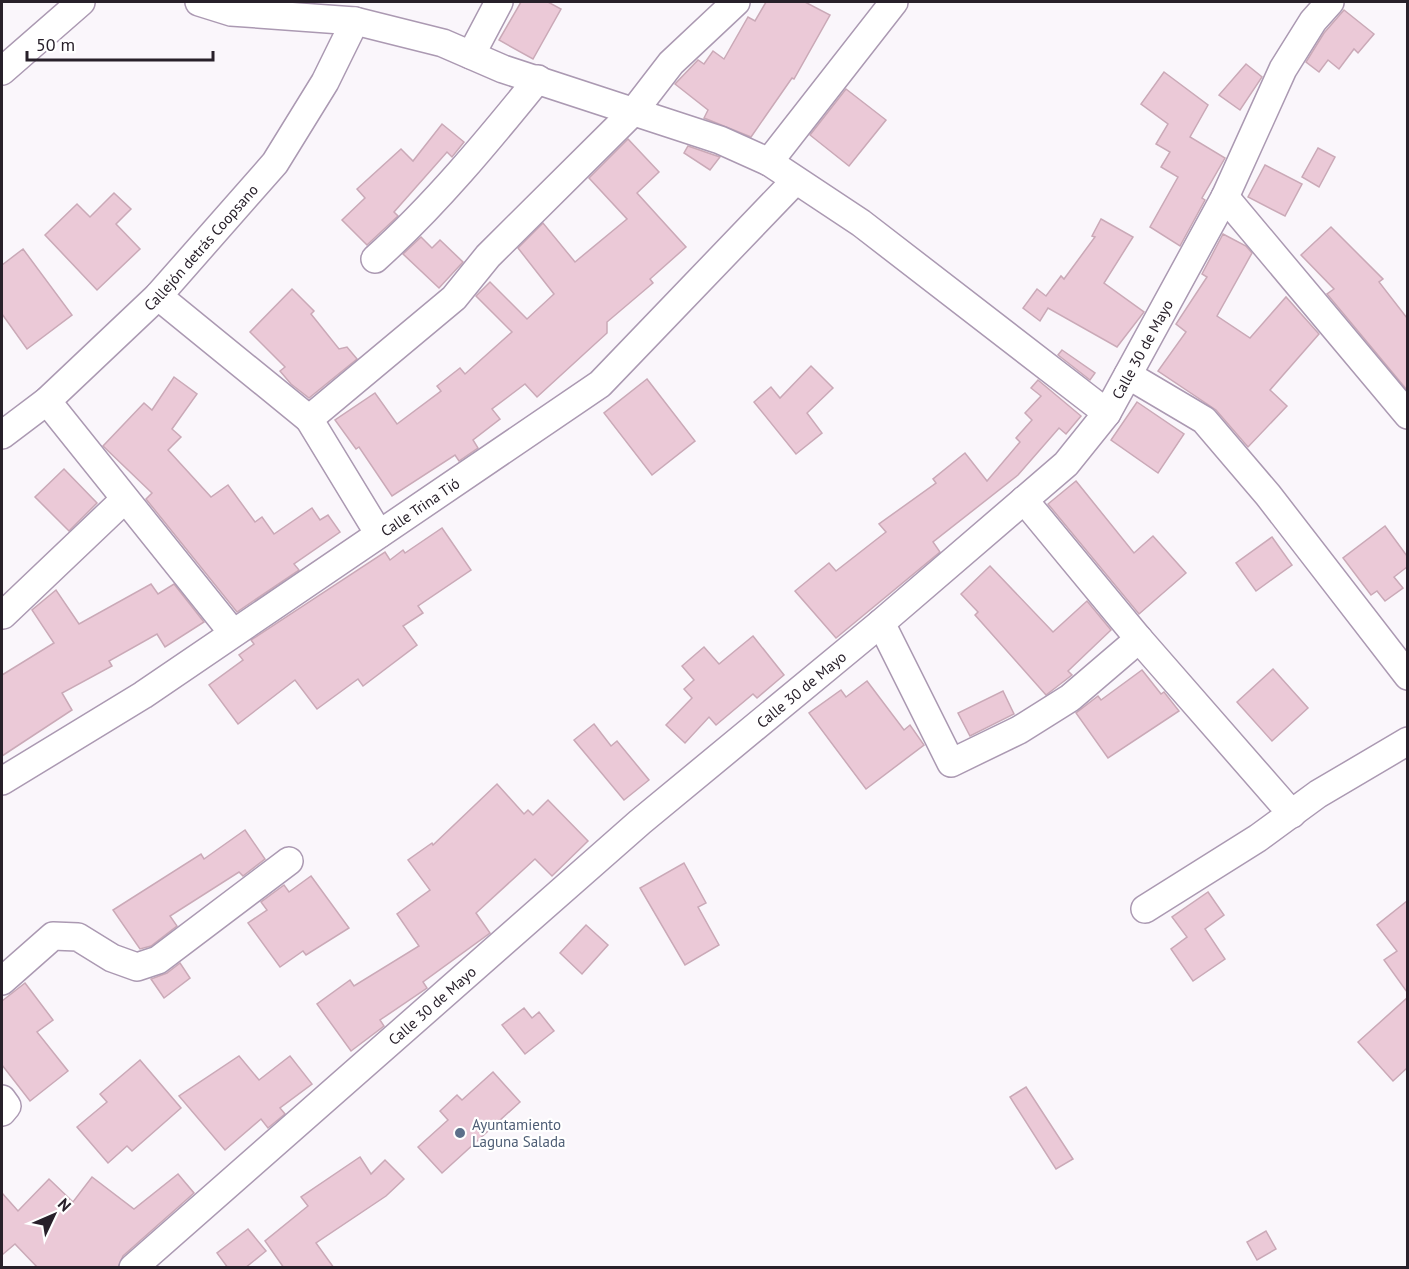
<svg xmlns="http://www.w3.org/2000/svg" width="1409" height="1269" viewBox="0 0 1409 1269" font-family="'PT Sans',sans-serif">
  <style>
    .building { fill: #ebc9d7; stroke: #caa9b7; stroke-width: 1.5 }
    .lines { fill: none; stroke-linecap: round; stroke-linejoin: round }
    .minor-casing { stroke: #ab99b2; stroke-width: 30 }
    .minor { stroke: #fff; stroke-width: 27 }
    .service-dot { fill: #5c6f8a; stroke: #fff; stroke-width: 2 }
    .labels { text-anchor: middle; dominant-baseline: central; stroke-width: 4.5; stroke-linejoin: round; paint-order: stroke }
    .street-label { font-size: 15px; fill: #28202a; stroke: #fff }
    .service-label { font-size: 15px; fill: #4e5e75; stroke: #fff; text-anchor: start }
  </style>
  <rect width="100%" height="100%" fill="#faf6fb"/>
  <g class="building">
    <path d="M521,2H548L561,9L533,59L499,40Z"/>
    <path d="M766,2H805L830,15L794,79L792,78L751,137L704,118L708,110L675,84L698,60L704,64L713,51L724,59L748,17L755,21Z"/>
    <path d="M1344,10L1374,34L1358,53L1354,49L1339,69L1328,60L1319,72L1306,62L1324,33Z"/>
    <path d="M1246,64L1262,77L1240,110L1219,95Z"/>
    <path d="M1164,72L1208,105L1190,137L1225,158L1202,198L1205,200L1180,246L1150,227L1178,177L1161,167L1170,152L1156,144L1168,124L1141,104Z"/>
    <path d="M846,89L886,120L849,166L810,135Z"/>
    <path d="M442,124L464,142L452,157L447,152L394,212L398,216L367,245L342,220L365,198L357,189L401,149L413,161Z"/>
    <path d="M628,139L659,172L637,193L686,247L650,279L653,283L607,322V333L537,397L525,384L492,409L500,419L473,440L478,448L459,461L455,455L392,496L359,447L356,449L335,420L375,393L397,424L441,391L437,386L460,368L465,374L512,332L476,296L490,282L527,319L554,294L518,248L543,223L575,262L627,219L589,178Z"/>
    <path d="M688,146L714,155L720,157L710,170L684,153Z"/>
    <path d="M1318,148L1335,157L1319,187L1302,177Z"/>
    <path d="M1265,165L1302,184L1285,216L1248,197Z"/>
    <path d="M114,193L131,209L116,224L140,249L97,290L45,235L77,204L90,217Z"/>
    <path d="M1101,219L1133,237L1104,283L1144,312L1117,347L1048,308L1040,321L1023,308L1037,289L1046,296L1061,276L1064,279L1095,237L1092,236Z"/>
    <path d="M1331,227L1383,279L1379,282L1407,318V390L1327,294L1334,289L1301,255Z"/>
    <path d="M1223,234L1246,246L1252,253L1217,316L1250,338L1286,297L1319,334L1270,390L1287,406L1248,447L1216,410L1158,371L1186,332L1176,324L1207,277L1202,274Z"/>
    <path d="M421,237L432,248L440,240L463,262L439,288L403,254Z"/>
    <path d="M23,249L72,315L27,349L2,314V265Z"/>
    <path d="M292,289L314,311L311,314L339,349L347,347L357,359L309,398L291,384L280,371L285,367L250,332Z"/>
    <path d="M1062,350L1095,373L1090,380L1058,355Z"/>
    <path d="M811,366L833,388L807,413L822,433L796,454L754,402L771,387L780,398Z"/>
    <path d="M174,377L197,394L172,429L181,437L168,450L211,497L228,485L255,522L262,517L274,534L312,508L320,520L328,515L340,532L294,564L299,570L237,612L146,499L152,493L103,446L144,403L152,410Z"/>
    <path d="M647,379L695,441L652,475L604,413Z"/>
    <path d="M1038,380L1081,416L1066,434L1059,428L1018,475L933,542L940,552L836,638L795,591L829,563L836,571L886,532L879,524L936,483L933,479L965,453L987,481L1020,442L1016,438L1032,420L1025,413L1041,396L1031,388Z"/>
    <path d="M1137,402L1184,434L1158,473L1111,440Z"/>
    <path d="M64,469L97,503L69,531L35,497Z"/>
    <path d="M1076,481L1134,553L1153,536L1186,573L1139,614L1048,504Z"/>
    <path d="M1385,526L1407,556V567L1394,577L1403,588L1385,601L1377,591L1371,595L1343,558Z"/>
    <path d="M442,528L471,570L418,606L423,613L403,626L417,645L363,686L358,679L317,709L295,680L238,724L209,685L243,660L239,655L254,644L251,640L385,552L390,560L403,550L405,553Z"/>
    <path d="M1272,537L1292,565L1256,591L1236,563Z"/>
    <path d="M990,566L1053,632L1087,601L1111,630L1068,671L1072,675L1046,695L975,615L978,612L961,594Z"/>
    <path d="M151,584L158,594L174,584L204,622L165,647L157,634L109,661L112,666L62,693L72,710L2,756V675L54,643L32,610L56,590L79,624Z"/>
    <path d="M753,636L784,675L757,698L753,694L716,725L709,717L685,743L666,725L692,698L684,689L694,680L682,666L704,647L719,664Z"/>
    <path d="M1273,669L1308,708L1272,741L1237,702Z"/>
    <path d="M1142,670L1161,694L1164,692L1179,711L1108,758L1076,713L1098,696L1101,700Z"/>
    <path d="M867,681L904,730L910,725L924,745L866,789L809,713L841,690L846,697Z"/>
    <path d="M1003,691L1014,714L970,736L958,713Z"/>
    <path d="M594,724L611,746L617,741L649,780L624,800L574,740Z"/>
    <path d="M497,784L524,814L528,810L533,815L548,800L588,841L552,876L535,859L476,913L490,933L423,982L427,988L380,1020L384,1026L351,1051L317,1004L350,980L354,986L419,946L397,914L430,890L408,860L432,843L433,845Z"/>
    <path d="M245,830L265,859L243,876L239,872L170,916L177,926L151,946L140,949L113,910L201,854L204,859Z"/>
    <path d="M684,863L706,903L698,907L719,945L685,965L640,888Z"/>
    <path d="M311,876L349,928L306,955L303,951L280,967L248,923L267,910L261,902L284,885L289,892Z"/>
    <path d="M1208,892L1224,915L1205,929L1225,959L1193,981L1171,949L1187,937L1172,917Z"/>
    <path d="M1407,901V992L1384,960L1397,951L1377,925Z"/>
    <path d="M586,925L608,945L582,974L560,953Z"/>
    <path d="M180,963L190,978L164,998L151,979L167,973Z"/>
    <path d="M25,983L53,1020L37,1032L68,1071L30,1101L2,1065V1001Z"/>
    <path d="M1407,998V1068L1393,1081L1358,1042Z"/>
    <path d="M524,1008L532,1018L539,1012L554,1031L525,1054L502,1025Z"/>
    <path d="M239,1056L259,1080L290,1056L312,1084L280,1108L285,1114L268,1128L261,1119L225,1150L179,1096Z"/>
    <path d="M140,1060L181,1108L132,1151L127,1146L108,1163L77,1127L107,1102L100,1094Z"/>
    <path d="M493,1072L520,1102L442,1173L418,1147L448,1120L440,1111L457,1095L462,1100Z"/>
    <path d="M1026,1087L1073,1159L1056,1169L1010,1097Z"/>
    <path d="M360,1157L371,1174L385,1160L404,1179L386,1196L316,1243L334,1268H284L265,1241L308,1206L301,1197Z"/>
    <path d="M178,1174L194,1193L123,1256L118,1268H38L15,1244L2,1255V1193L18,1211L49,1179L73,1202L92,1177L134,1209Z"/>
    <path d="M248,1229L266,1251L245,1268H228L217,1253Z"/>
    <path d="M1266,1231L1276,1249L1257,1260L1247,1242Z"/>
  </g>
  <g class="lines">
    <defs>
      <g id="minor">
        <path d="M199,2L231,12L355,21L443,43L503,69L720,140L769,162L861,223L1107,413"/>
        <path d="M471,55L499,2"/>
        <path d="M2,71L81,2"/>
        <path d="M769,162L894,2"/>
        <path d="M1225,197L1408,415"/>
        <path d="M375,259C435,205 487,142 538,79"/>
        <path d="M158,296L309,419L454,298L488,256L634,111L671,63L736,2"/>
        <path d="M1128,375L1204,420L1268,495L1408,676"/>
        <path d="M47,401L233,633"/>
        <path d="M309,419L379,534"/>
        <path id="s1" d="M2,435L47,401L158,296L275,163L325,82L355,21"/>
        <path d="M1024,500L1139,639L1292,814"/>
        <path d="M3,615L125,499"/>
        <path d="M881,623L951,763L1019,730L1070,698L1139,639"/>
        <path id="s2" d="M2,781L143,695L600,384L795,181"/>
        <path d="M1145,909L1258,838L1318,794L1408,741"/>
        <path d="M2,981L53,936L78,937L112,958L137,967L158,960L289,861"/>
        <path d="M2,1099L7,1106L2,1112"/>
        <path id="s3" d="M133,1268L640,822L881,623L1066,464L1107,413L1225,197L1283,69L1313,21L1330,2"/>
      </g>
    </defs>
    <use href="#minor" class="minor-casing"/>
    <use href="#minor" class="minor"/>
  </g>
  <circle class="service-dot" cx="460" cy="1133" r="6"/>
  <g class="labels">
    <g class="street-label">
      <text stroke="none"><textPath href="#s1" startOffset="274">Callejón detrás Coopsano</textPath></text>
      <text stroke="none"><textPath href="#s3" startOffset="1370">Calle 30 de Mayo</textPath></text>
      <text stroke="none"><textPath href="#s2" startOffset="500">Calle Trina Tió</textPath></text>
      <text stroke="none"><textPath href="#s3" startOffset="884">Calle 30 de Mayo</textPath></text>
      <text stroke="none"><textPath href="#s3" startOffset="398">Calle 30 de Mayo</textPath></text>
    </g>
    <g class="service-label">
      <text x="472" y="1124">Ayuntamiento<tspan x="472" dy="17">Laguna Salada</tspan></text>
    </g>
  </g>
  <rect width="1409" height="1269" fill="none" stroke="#28202a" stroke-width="6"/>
  <g transform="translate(54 1215) rotate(46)" stroke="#ffffff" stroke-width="4.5" paint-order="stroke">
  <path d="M0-4.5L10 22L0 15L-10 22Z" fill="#28202a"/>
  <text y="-9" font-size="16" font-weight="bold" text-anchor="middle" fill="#28202a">N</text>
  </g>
  <path d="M27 51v9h186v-9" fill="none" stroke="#28202a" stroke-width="3"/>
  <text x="36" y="51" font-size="18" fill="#28202a" stroke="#ffffff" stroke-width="4.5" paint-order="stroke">50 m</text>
</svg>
